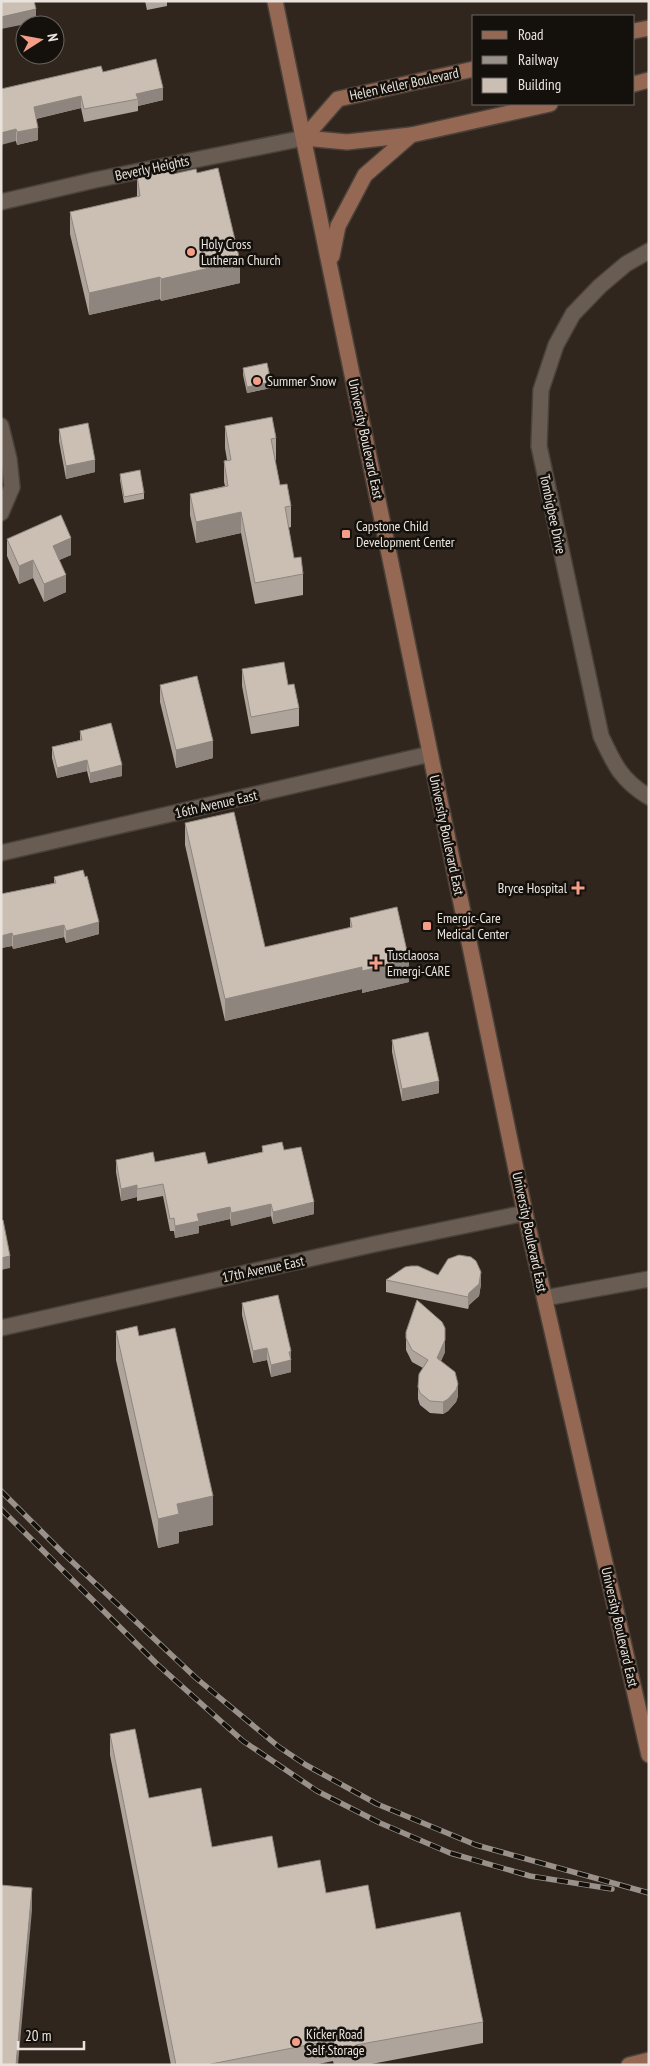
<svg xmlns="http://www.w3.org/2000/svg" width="650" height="2066" viewBox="0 0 650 2066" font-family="'PT Sans Narrow',sans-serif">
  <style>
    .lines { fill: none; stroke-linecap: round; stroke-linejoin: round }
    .street-casing { stroke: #4a423a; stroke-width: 18 }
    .secondary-casing { stroke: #4a423a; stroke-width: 18 }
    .street { stroke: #695d53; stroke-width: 15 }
    .secondary { stroke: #956854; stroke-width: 15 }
    .rail-casing { stroke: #99918a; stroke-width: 5.5 }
    .rail { stroke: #14100c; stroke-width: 4; stroke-dasharray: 11; stroke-linecap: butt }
    .wall { fill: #afa49b }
    .shaded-wall { fill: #8e867e }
    .building { fill: #cbbfb4; stroke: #8e867e }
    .poi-dot { fill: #f49e88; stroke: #14100c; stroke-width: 2 }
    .labels { text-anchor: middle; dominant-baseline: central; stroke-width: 5; stroke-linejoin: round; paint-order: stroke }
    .street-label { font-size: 14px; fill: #eae3dd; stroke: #14100c }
    .poi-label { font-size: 14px; fill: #eae3dd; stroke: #14100c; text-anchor: start }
  </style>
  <rect width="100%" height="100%" fill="#30261e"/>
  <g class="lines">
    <defs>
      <g id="street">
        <path d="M1,202L95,180L304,138"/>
        <path d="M649,251L626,264L600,286L573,314L556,345L541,390L539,446L601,736C614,764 621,780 649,797"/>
        <path d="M1,426L9,459L12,487L1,513"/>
        <path d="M1,853L430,754"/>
        <path d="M545,1298L649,1279"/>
        <path d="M1,1328L375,1244L525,1213"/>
      </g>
      <g id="secondary">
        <path d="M275,1L525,1213L649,1755"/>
        <path d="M634,31L649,28"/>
        <path d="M634,84L649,80"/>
        <path d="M304,138L347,142L411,135L550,104"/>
        <path d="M304,138L338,99L474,69"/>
        <path d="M332,256L338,226L365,175L411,135"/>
        <path d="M629,2065L649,2060"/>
      </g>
    </defs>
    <use href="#street" class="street-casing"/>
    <use href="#secondary" class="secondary-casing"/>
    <use href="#street" class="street"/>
    <use href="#secondary" class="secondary"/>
    <defs>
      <g id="rail">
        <path d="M1,1491L63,1553L196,1678L279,1747L306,1765L377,1804L476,1845L649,1893"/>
        <path d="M1,1509L158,1665L243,1741L317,1791L380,1823L450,1853L530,1876L612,1889"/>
      </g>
    </defs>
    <use href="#rail" class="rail-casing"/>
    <use href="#rail" class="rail"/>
  </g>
  <g class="wall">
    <path d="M145,1H167V6L147,10Z"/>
    <path d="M103,72L163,100L138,106V111L84,122L81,108L36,119L38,140L17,145L1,89Z"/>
    <path d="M173,174L240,283L161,301L160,299L89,315L70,234V212L137,197V175Z"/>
    <path d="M243,368L271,388L247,393L243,375Z"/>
    <path d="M225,426L276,438V460H275L280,485L291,506V527L288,528L294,558L303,574V595L255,604L241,533L196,543L190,515V494L225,486L224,482V461L227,460L225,448Z"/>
    <path d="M59,429L95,472L66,479L59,441Z"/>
    <path d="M120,474L144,493V499L124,503L120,480Z"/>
    <path d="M7,539L71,555L59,560L66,592L44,602L33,578L19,584L7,556Z"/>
    <path d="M242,669L288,685L299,708V726L251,734L242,686Z"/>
    <path d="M160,685L213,758L176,768L160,702Z"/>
    <path d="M80,731L122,776L90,783L87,771L57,778L52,758V747L80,740Z"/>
    <path d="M185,823L265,947L350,928V918L409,982L362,993V989L225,1021L185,845Z"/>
    <path d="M54,877L99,934L66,943L64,937L13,949L12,946L1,948V894L54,883Z"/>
    <path d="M392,1040L439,1093L402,1101L392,1052Z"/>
    <path d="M262,1146L284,1150L314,1214L273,1224L271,1216L231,1226L230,1219L199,1226V1233L175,1238L174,1231H170L163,1196L137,1201V1197L121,1201L116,1172V1160L208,1164L262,1152Z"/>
    <path d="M438,1275L481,1284L479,1296L469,1305L468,1309L386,1292V1280Z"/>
    <path d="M242,1303L291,1351V1372L271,1377L267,1360L253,1363L242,1315Z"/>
    <path d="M116,1331L139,1336L213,1525L179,1532V1543L158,1548L116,1360Z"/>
    <path d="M406,1332L445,1352L441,1361L458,1396L456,1402L448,1411L443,1414L430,1413L420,1405L418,1399V1387L423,1368L412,1362L406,1350Z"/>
    <path d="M110,1734L149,1798L212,1847L278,1868L326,1893L376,1929L483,2022V2043L366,2065H334L333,2061L314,2065H171L110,1755Z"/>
  </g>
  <g class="shaded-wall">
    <path d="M36,9V22L1,29V17Z"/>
    <path d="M163,88V100L138,106V99L136,94Z"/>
    <path d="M81,96V108L34,119V107Z"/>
    <path d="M38,128V140L17,145V132Z"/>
    <path d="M16,129V141L1,145V133Z"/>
    <path d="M240,261V283L161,301V279Z"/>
    <path d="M160,277V299L89,315V293Z"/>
    <path d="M271,382V388L247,393V387Z"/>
    <path d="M95,460V472L66,479V466Z"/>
    <path d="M241,512V533L196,543V522Z"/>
    <path d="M71,538V555L53,563V546Z"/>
    <path d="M33,560V578L19,584V566Z"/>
    <path d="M66,575V592L44,602V584Z"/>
    <path d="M213,741V758L176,768V750Z"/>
    <path d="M87,760V771L57,778V768Z"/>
    <path d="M122,765V776L90,783V773Z"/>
    <path d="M99,922V934L66,943V931Z"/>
    <path d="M64,925V937L13,949V936Z"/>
    <path d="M12,933V946L1,948V936Z"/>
    <path d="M409,960V982L362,993V971Z"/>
    <path d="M362,967V989L225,1021V999Z"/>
    <path d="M439,1081V1093L402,1101V1089Z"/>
    <path d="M137,1185V1197L121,1201V1189Z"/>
    <path d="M314,1202V1214L273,1224V1212Z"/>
    <path d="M271,1204V1216L231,1226V1213Z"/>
    <path d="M230,1207V1219L199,1226V1233L175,1238V1226L197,1214Z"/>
    <path d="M10,1256V1268L1,1270V1258Z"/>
    <path d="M481,1272V1284L479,1296L469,1305L468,1309V1297L469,1293Z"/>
    <path d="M445,1340V1352L437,1370V1358Z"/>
    <path d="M267,1348V1360L253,1363V1351Z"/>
    <path d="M291,1351V1372L271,1377V1365Z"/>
    <path d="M458,1384V1396L456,1402L448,1411L443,1414V1402Z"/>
    <path d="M213,1496V1525L179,1532V1543L158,1548V1519L177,1504Z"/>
    <path d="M32,1888V1910L18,2065H16Z"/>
  </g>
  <g class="building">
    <path d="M1,1H34L36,9L1,17Z"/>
    <path d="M156,59L163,88L136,94L138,99L84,109L81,96L34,107L38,128L17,132L16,129L1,133V89L101,66L103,72Z"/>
    <path d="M172,167L173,174L196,169L197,173L218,168L240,261L161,279L160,277L89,293L70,212L140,196L137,175Z"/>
    <path d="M267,363L271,382L247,387L243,368Z"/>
    <path d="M272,417L276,438L271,439L280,485L287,484L291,506L285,507L294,558L301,557L303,574L255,583L241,512L196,522L190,494L228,486L224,461L231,460L225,426Z"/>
    <path d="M88,423L95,460L66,466L59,429Z"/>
    <path d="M140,470L144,493L124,497L120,474Z"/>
    <path d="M61,515L71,538L53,546L66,575L44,584L33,560L19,566L7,539Z"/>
    <path d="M284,662L288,685L294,684L299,708L251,717L242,669Z"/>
    <path d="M197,676L213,741L176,750L160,685Z"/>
    <path d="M111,723L122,765L90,773L87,760L57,768L52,747L82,740L80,731Z"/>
    <path d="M234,812L265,947L352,927L350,918L397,907L409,960L362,971V967L225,999L185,823Z"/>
    <path d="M83,870L85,877L87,876L99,922L66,931L64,925L13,936L12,933L1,936V894L56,883L54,877Z"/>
    <path d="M428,1032L439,1081L402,1089L392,1040Z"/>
    <path d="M282,1142L284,1150L301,1147L314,1202L273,1212L271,1204L231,1213L230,1207L197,1214L199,1221L175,1226L174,1218L170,1219L163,1184L137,1189V1185L121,1189L116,1160L153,1152L155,1162L205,1152L208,1164L263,1152L262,1146Z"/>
    <path d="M3,1220L10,1256L1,1258V1221Z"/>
    <path d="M459,1255L471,1257L476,1261L481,1272L479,1284L469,1293L468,1297L386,1280L405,1267L411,1266H418L438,1275L448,1259Z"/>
    <path d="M278,1295L291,1351L289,1352L291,1360L271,1365L267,1348L253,1351L242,1303Z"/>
    <path d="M417,1300L442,1322L445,1328V1340L437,1358L455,1372L458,1384L456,1390L448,1399L443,1402L430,1401L420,1393L418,1387L419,1374L428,1360L412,1350L406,1338V1332Z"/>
    <path d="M137,1326L139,1336L175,1328L213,1496L177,1504L179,1514L158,1519L116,1331Z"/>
    <path d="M135,1729L149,1798L201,1788L212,1847L272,1836L278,1868L320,1860L326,1893L368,1885L376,1929L460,1912L483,2022L356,2045V2048L336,2052L333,2040L206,2065H176L110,1734Z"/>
    <path d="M1,1885L32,1888L16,2065H1Z"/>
  </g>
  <g class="poi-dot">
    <circle cx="191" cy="252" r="5"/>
    <circle cx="257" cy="381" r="5"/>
    <rect x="341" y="529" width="10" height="10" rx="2.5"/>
    <path d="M575.5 880.5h5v5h5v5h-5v5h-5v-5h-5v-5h5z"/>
    <rect x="422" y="921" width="10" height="10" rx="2.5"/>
    <path d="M373.5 955.5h5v5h5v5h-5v5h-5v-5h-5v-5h5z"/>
    <circle cx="296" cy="2042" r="5"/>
  </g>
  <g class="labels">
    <g class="street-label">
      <text transform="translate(404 84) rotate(-12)">Helen Keller Boulevard</text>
      <text transform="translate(152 168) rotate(-12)">Beverly Heights</text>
      <text transform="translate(366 439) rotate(78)">University Boulevard East</text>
      <text transform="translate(553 514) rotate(78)">Tombigbee Drive</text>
      <text transform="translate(216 804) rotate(-13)">16th Avenue East</text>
      <text transform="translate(447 835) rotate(78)">University Boulevard East</text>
      <text transform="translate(530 1232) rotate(78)">University Boulevard East</text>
      <text transform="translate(263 1269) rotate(-12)">17th Avenue East</text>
      <text transform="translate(620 1627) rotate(77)">University Boulevard East</text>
    </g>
    <g class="poi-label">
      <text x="201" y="244">Holy Cross<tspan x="201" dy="16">Lutheran Church</tspan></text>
      <text x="267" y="381">Summer Snow</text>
      <text x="356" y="526">Capstone Child<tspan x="356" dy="16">Development Center</tspan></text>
      <text x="567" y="888" text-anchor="end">Bryce Hospital</text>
      <text x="437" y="918">Emergic-Care<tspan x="437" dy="16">Medical Center</tspan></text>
      <text x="387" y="955">Tusclaoosa<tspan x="387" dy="16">Emergi-CARE</tspan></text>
      <text x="306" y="2034">Kicker Road<tspan x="306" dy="16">Self Storage</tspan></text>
    </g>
  </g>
  <rect width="650" height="2066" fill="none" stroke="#eae3dd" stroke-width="5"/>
  <rect x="472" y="15" width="162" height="90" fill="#14100c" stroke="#6a6460"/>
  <rect x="482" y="31" width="25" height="8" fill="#956854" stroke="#6a6460"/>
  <text x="518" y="40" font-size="15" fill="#eae3dd">Road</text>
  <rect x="482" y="56" width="25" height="8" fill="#99918a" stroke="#6a6460"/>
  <text x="518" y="65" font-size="15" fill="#eae3dd">Railway</text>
  <rect x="482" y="78" width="25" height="15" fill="#cbbfb4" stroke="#6a6460"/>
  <text x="518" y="90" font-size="15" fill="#eae3dd">Building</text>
  <g transform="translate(40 40) rotate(79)"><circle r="24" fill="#14100c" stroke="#6a6460"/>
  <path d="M0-4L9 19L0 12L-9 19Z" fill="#f49e88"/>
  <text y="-8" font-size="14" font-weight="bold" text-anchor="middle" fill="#eae3dd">N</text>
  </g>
  <path d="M18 2041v8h66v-8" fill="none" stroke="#eae3dd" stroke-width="2.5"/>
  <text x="25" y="2041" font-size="15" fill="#eae3dd" stroke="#14100c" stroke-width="4" paint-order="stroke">20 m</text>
</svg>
